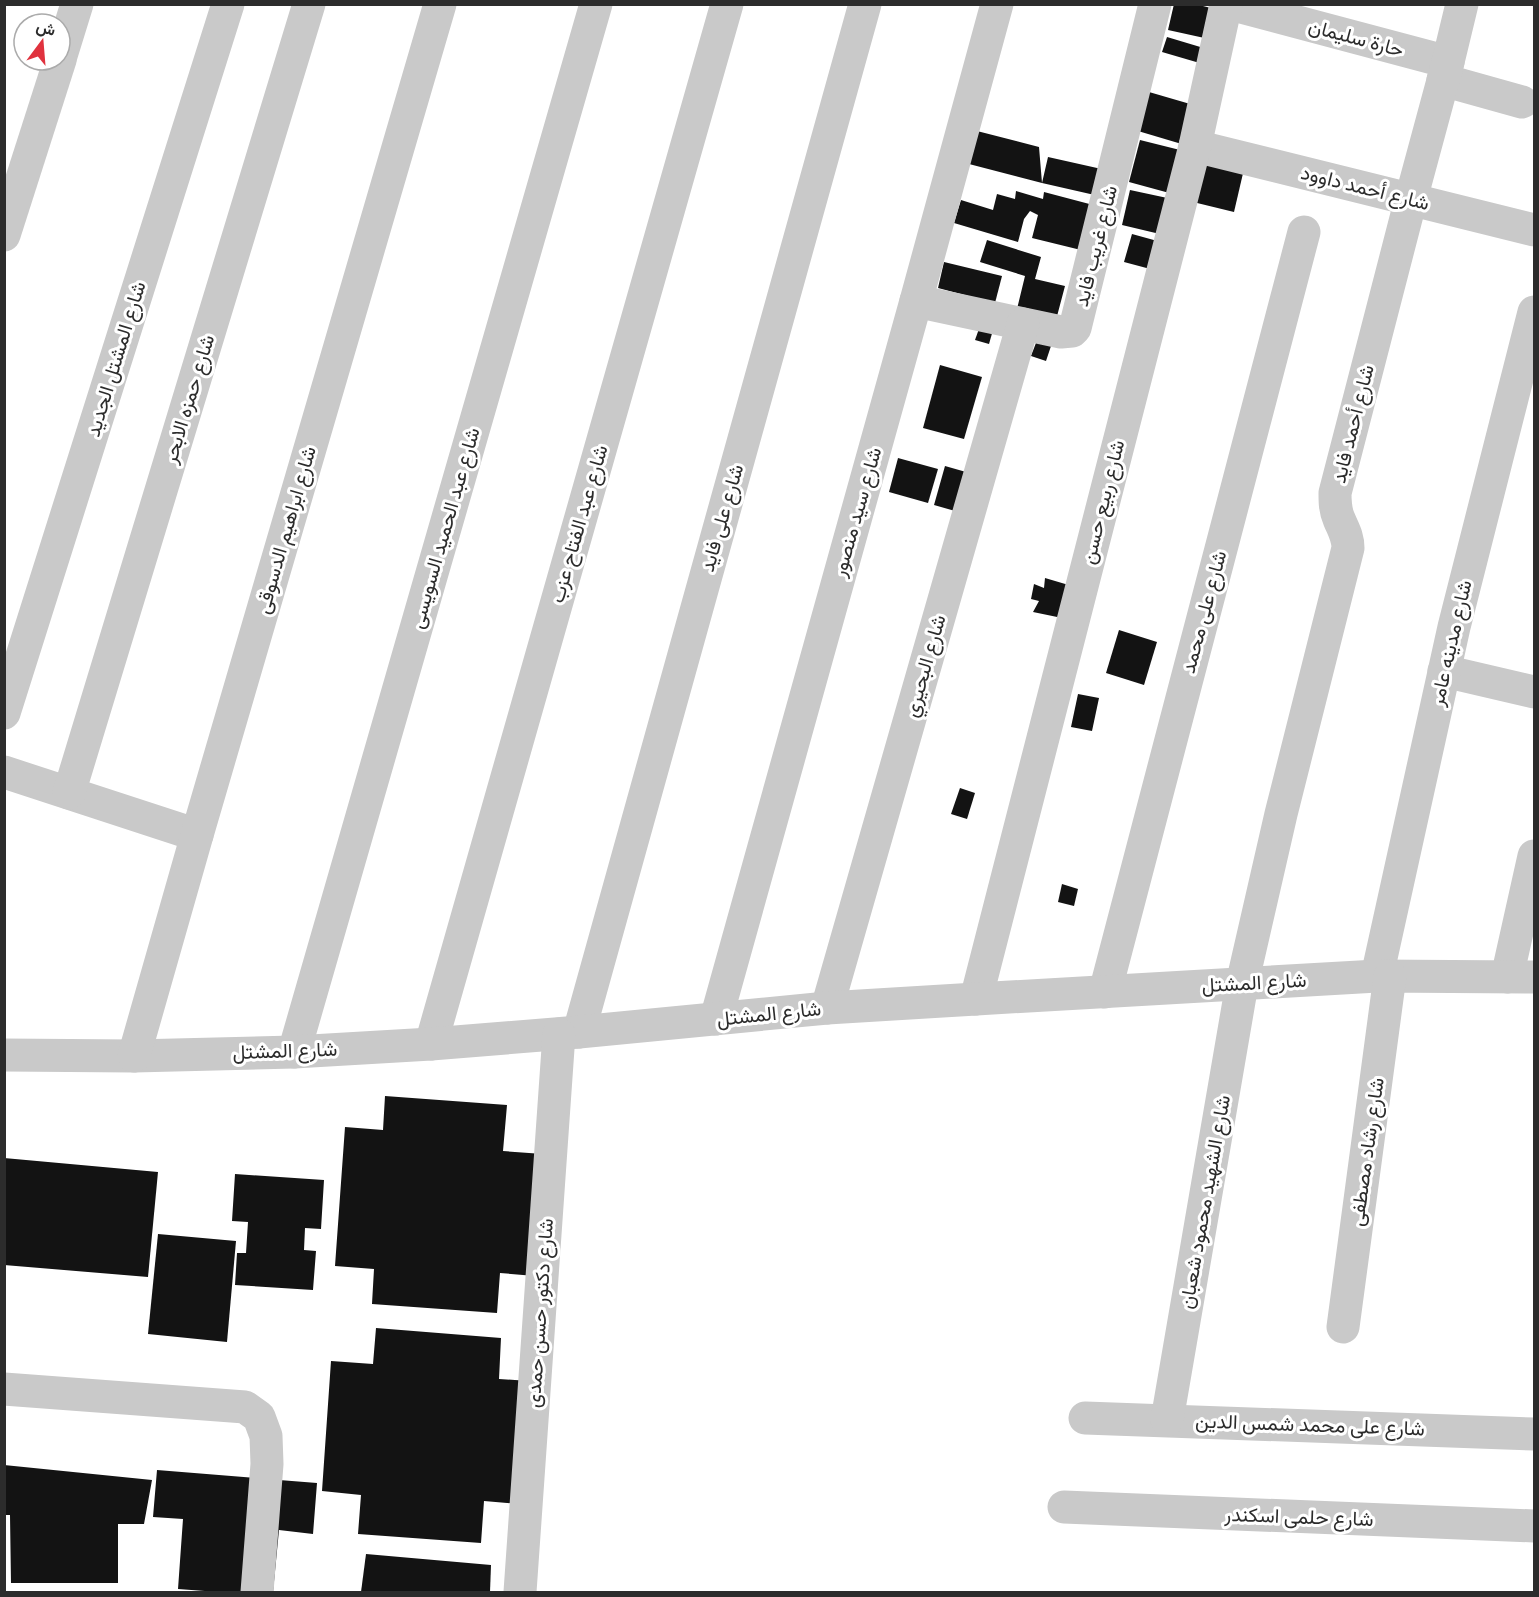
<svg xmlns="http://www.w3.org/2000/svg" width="1539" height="1597" viewBox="0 0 1539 1597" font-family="Karla,Vazirmatn,sans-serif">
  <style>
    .building { fill: #131313 }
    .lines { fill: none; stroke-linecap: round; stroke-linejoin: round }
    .minor { stroke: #c9c9c9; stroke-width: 33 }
    .labels { text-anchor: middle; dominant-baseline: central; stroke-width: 6; stroke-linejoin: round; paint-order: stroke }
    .street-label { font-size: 20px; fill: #2c2c2c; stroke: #fff }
  </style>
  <rect width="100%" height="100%" fill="#fff"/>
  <g class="building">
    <path d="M1174,4H1195L1215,9L1209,39L1168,30Z"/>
    <path d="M1167,37L1207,49L1203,64L1162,52Z"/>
    <path d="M1149,92L1197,106L1185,145L1138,131Z"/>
    <path d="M977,131L1039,147L1042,183L1048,157L1106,170L1099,196L1042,183L969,164Z"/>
    <path d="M1140,140L1184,151L1173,194L1129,182Z"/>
    <path d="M1204,160L1244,169L1234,212L1193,202Z"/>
    <path d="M1130,190L1172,199L1164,235L1122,225Z"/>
    <path d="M1016,191L1043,199L1044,192L1097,206L1085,251L1032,238L1038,215L1030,211L1024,219L1018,242L954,223L961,200L993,210L997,194L1015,199Z"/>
    <path d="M1132,234L1161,242L1154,270L1124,262Z"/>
    <path d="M987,240L1041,257L1035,279L1065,286L1056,320L1017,309L1025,276L980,262Z"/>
    <path d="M944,262L1002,276L995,303L938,288Z"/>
    <path d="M980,326L993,330L989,344L975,340Z"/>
    <path d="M1039,335L1053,340L1046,361L1031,356Z"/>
    <path d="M940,365L982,377L964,439L923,428Z"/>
    <path d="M898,458L938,469L928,503L889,492Z"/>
    <path d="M945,466L973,474L962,513L934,505Z"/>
    <path d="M1045,578L1072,586L1062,618L1033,612L1039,601L1031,599L1034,584L1044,588Z"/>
    <path d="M1119,630L1157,642L1144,685L1106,673Z"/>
    <path d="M1078,694L1099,698L1092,731L1071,727Z"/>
    <path d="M960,788L975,793L967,819L951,814Z"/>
    <path d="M1062,884L1078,889L1074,906L1058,902Z"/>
    <path d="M385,1096L507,1105L503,1151L543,1154L535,1276L500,1273L497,1313L372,1304L374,1269L335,1266L345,1127L383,1130Z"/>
    <path d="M4,1158L158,1172L148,1277L4,1265Z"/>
    <path d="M235,1174L324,1180L321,1229L305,1228L304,1250L316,1251L313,1290L235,1285L237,1253H246L248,1222L232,1221Z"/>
    <path d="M158,1234L236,1241L227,1342L148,1334Z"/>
    <path d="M376,1328L501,1338L499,1379L529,1381L520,1504L484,1501L481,1543L358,1534L361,1495L322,1491L331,1361L373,1364Z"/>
    <path d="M4,1465L152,1480L144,1524H118V1583H11L10,1515H4Z"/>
    <path d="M157,1470L317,1483L313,1534L279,1530L273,1592H218L178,1589L183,1519L153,1517Z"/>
    <path d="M366,1554L491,1565L490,1592H361Z"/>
  </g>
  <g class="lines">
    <g class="minor">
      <path d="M1230,4L1448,62"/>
      <path d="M60,59L77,4"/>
      <path d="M1443,80L1522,102"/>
      <path d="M1195,146L1534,230"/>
      <path d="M4,235L60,60"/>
      <path d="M916,301L1061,332L1072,331L1075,328L1155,4"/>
      <path d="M1444,671L1534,692"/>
      <path d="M4,713L228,4"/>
      <path d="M4,772L197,835"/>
      <path d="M69,793L309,4"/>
      <path d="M1377,976L1454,627L1534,312"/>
      <path d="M1507,977L1534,856"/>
      <path d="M1105,992L1304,232"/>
      <path d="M976,999L1195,146L1226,4"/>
      <path d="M827,1008L1023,324"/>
      <path d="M716,1019L916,301L997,4"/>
      <path d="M579,1032L865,4"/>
      <path d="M431,1044L727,4"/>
      <path d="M294,1052L596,4"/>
      <path d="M4,1055L134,1056L294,1052L431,1044L579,1032L827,1008L976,999L1377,976L1534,977"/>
      <path d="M134,1056L197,835L440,4"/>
      <path d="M1343,1327L1390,976"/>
      <path d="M4,1389L245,1407L259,1417L266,1436L267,1464L257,1592"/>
      <path d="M1085,1418L1534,1434"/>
      <path d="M1167,1420L1242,984L1281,814L1348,548C1348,536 1343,529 1339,519C1335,510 1335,502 1335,493L1411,199L1448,62L1462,4"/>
      <path d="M1064,1507L1534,1526"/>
      <path d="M520,1592L559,1034"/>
    </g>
  </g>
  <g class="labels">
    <g class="street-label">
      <text transform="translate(1356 38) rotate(15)">حارة سليمان</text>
      <text transform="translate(1365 188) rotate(14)">شارع أحمد داوود</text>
      <text transform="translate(1096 246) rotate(-76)">شارع غريب فايد</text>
      <text transform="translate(116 359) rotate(-73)">شارع المشتل الجديد</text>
      <text transform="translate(189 399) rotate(-73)">شارع حمزه الابحر</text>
      <text transform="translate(1353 424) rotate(-76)">شارع أحمد فايد</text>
      <text transform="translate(1103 502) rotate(-76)">شارع ربيع حسن</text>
      <text transform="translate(857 512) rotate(-74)">شارع سيد منصور</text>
      <text transform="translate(722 518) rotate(-74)">شارع على فايد</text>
      <text transform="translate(579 524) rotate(-74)">شارع عبد الفتاح عزب</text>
      <text transform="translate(445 528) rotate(-74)">شارع عبد الحميد السويسى</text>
      <text transform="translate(286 530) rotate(-74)">شارع ابراهيم الدسوقى</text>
      <text transform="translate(1204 612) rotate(-75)">شارع على محمد</text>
      <text transform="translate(1451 643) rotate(-77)">شارع مدينه عامر</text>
      <text transform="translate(925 666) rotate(-74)">شارع البحيري</text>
      <text transform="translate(1254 983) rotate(-3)">شارع المشتل</text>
      <text transform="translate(769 1014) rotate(-6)">شارع المشتل</text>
      <text transform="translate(285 1051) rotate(-2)">شارع المشتل</text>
      <text transform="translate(1367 1152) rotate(-82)">شارع رشاد مصطفى</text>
      <text transform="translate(1205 1202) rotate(-80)">شارع الشهيد محمود شعبان</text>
      <text transform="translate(540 1313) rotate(-86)">شارع دكتور حسن حمدى</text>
      <text transform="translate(1310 1425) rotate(2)">شارع على محمد شمس الدين</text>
      <text transform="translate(1299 1517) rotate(2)">شارع حلمى اسكندر</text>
    </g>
  </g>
  <rect width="1539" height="1597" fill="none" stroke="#2c2c2c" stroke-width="12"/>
  <g transform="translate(42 42) rotate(16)"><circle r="28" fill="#ffffff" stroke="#ababab" stroke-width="1.5"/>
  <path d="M0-4.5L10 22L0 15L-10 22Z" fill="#e0323e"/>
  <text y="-9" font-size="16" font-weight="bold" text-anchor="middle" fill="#2c2c2c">ش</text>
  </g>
</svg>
